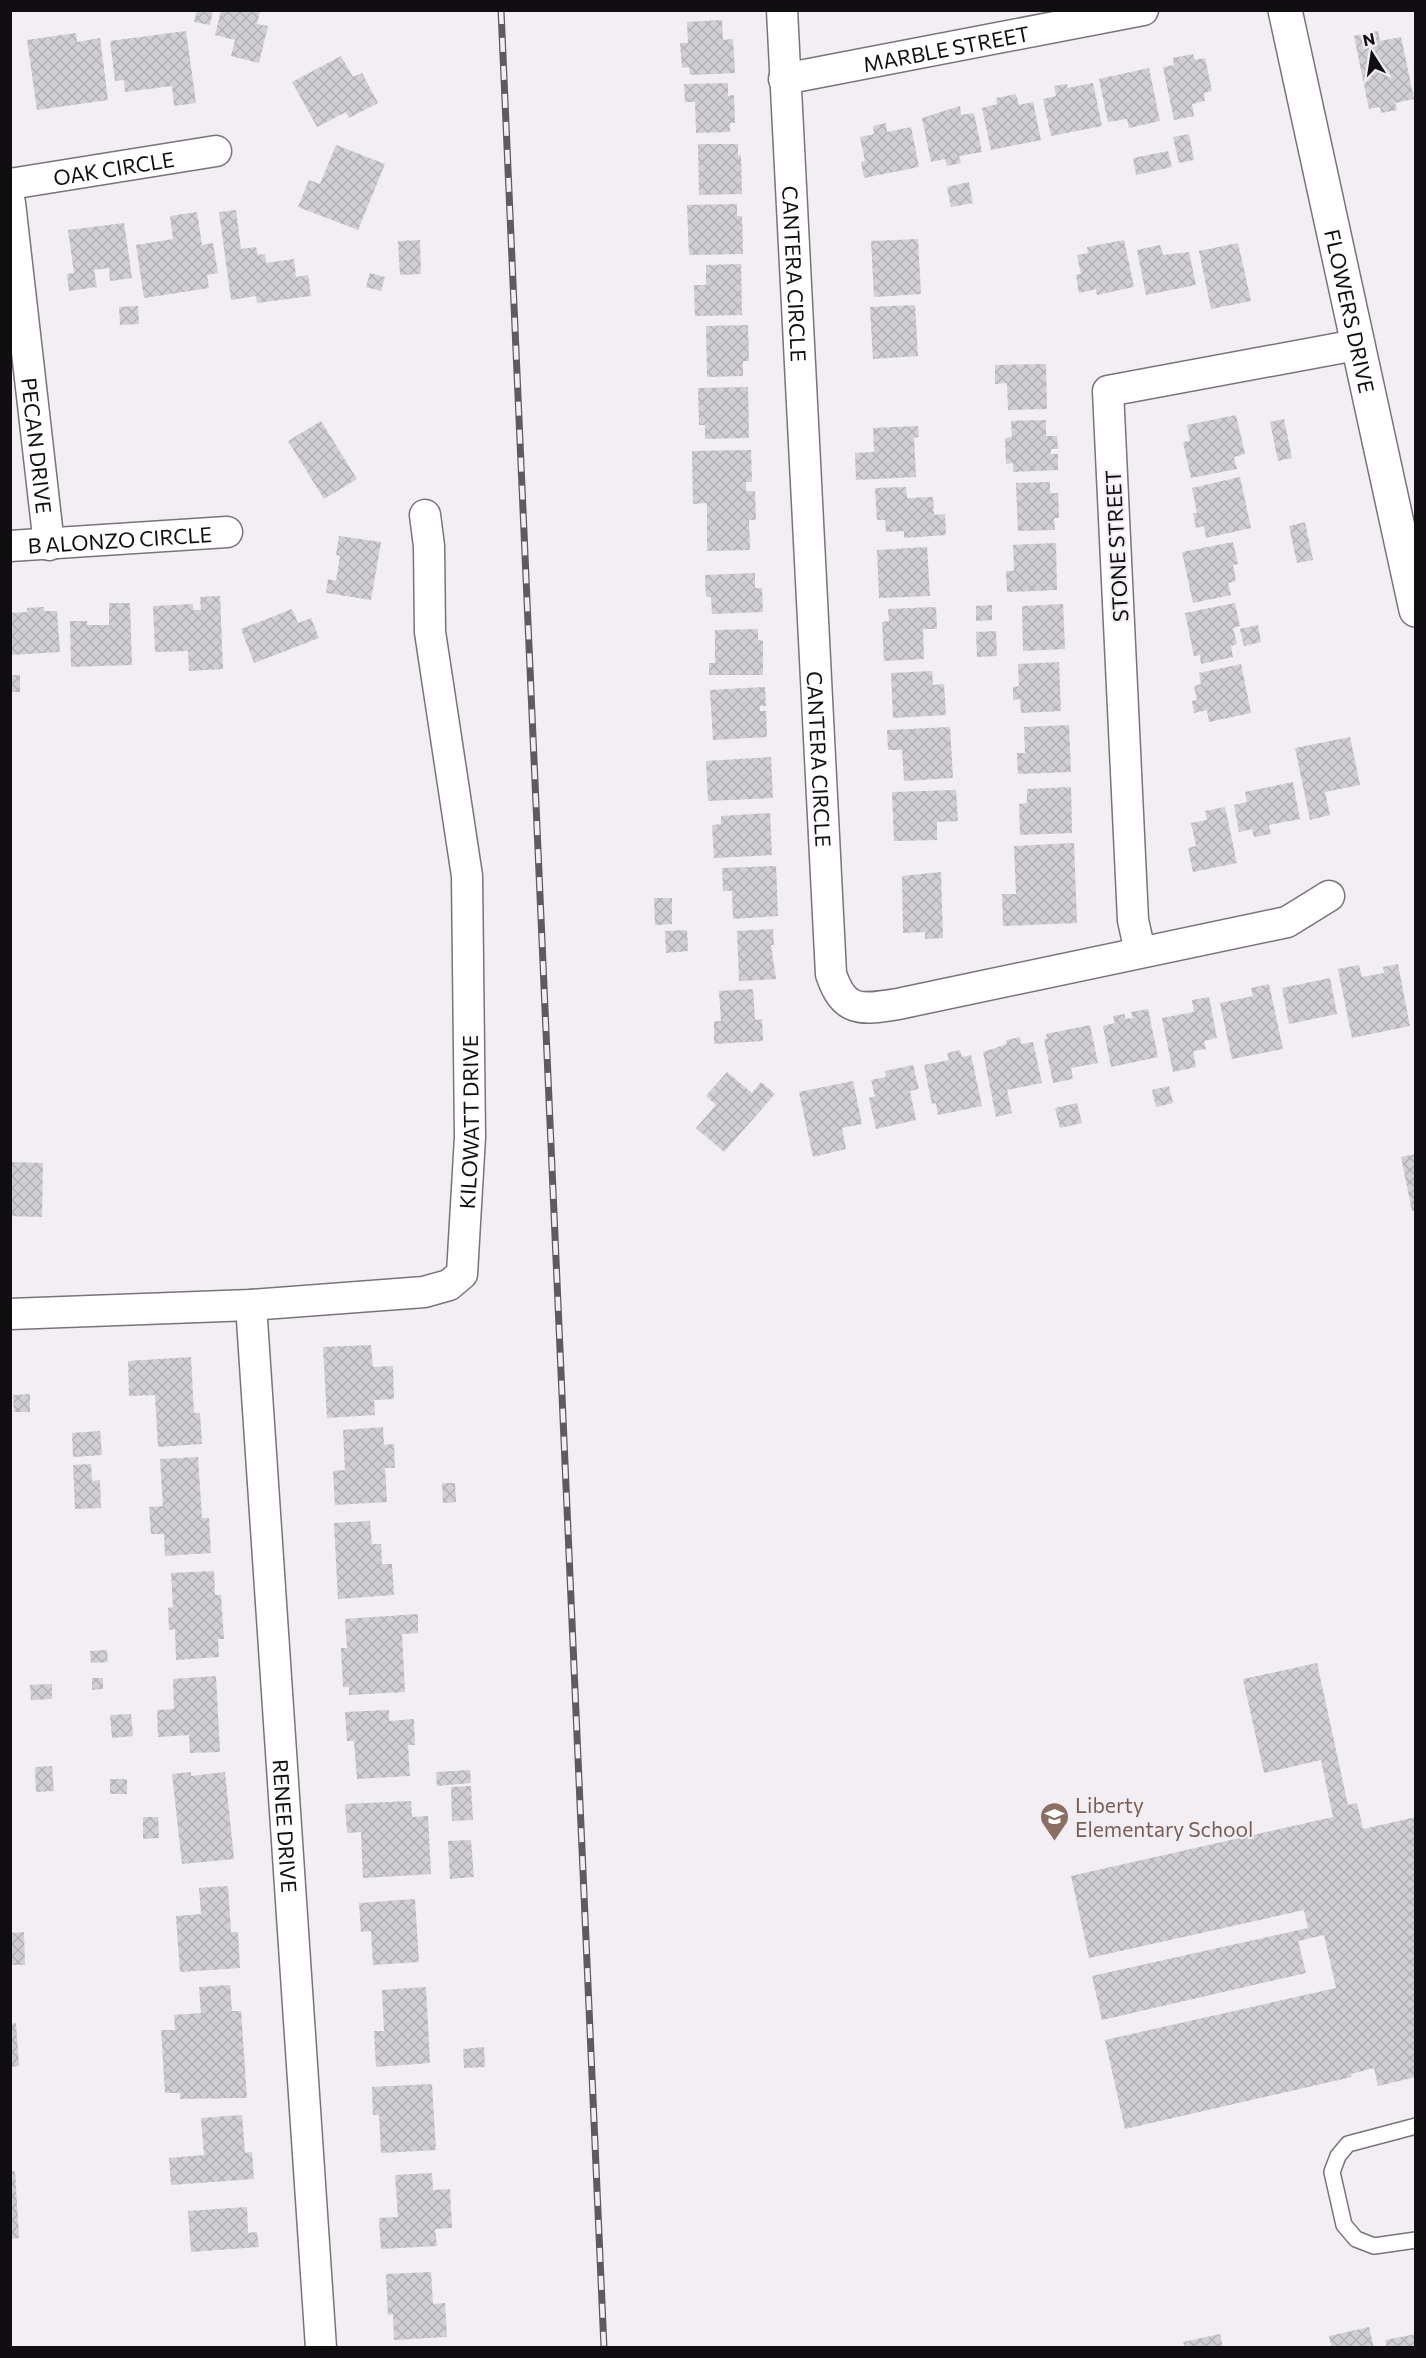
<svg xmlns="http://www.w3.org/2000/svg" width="1426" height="2358" viewBox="0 0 1426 2358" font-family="Commissioner,sans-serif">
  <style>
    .building { fill: url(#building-cross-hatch) }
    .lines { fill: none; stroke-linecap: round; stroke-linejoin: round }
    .lane-casing { stroke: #787479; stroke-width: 18 }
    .street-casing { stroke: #787479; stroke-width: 33 }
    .secondary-casing { stroke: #787479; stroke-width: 36 }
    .lane { stroke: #fff; stroke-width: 15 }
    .street { stroke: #fff; stroke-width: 30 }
    .secondary { stroke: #fff; stroke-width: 33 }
    .rail-casing { stroke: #5e5b5e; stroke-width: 7 }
    .rail { stroke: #f2eef3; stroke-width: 4.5; stroke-dasharray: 14; stroke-linecap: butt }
    .labels { text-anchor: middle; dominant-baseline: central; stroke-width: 4.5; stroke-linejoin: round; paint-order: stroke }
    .street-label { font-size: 21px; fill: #100e10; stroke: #f2eef3 }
    .education-label { font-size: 21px; fill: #785e54; stroke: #f2eef3; text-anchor: start }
  </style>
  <defs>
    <pattern id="building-cross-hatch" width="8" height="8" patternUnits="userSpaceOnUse" patternTransform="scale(1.5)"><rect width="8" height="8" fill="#d0cfd4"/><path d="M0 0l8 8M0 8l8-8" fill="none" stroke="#b2b1b5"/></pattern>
  </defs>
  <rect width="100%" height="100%" fill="#f2eef3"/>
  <g class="building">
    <path d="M197,10H213L210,25L194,22Z"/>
    <path d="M221,10L260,11L257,24L268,26L259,63L231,56L235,40L215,35Z"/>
    <path d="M722,20L723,40L733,39L735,73L690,75L689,67L682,68L680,43H688L687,22Z"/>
    <path d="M186,31L196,103L174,106L172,86L125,92L124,80L115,81L110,41Z"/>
    <path d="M1378,31L1380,41L1401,37L1414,99L1395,103L1397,110L1381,113L1380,107L1369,109L1354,36Z"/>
    <path d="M76,33L77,42L100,38L108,100L37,110L27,40Z"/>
    <path d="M1193,54L1195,60L1205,58L1212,91L1204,93L1205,101L1192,104L1194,116L1174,120L1163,67L1174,65L1173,58Z"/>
    <path d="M341,56L353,77L362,73L378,103L349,118L346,112L317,127L292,82Z"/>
    <path d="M1149,68L1160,121L1129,128L1127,119L1108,122L1099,79Z"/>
    <path d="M728,83V96L734,95L735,123H730V132L696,133L695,102H685L684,84Z"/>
    <path d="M1093,83L1102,126L1051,136L1043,99L1056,96L1054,86L1067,84L1068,88Z"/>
    <path d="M1016,94L1019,105L1033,102L1041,140L991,150L982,108L997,104L996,98Z"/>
    <path d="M960,106L961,115L974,113L982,152L959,156L961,163L947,166L945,159L931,162L922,118Z"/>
    <path d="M886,123L887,132L911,127L919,167L864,178L861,162L865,161L860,137L874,134L873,126Z"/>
    <path d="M1189,134L1194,160L1179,163L1173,137Z"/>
    <path d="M698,144H738V156L741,155L742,194L699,195Z"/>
    <path d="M336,145L385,164L358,230L298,207L309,180L320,184Z"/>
    <path d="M1168,151L1172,167L1136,175L1133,158Z"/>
    <path d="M969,182L973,203L951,207L947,187Z"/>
    <path d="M737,204V216H742L743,254L689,255L687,205Z"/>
    <path d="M236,210L241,249L256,247L258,255L265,254L266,263L294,259L296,277L308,275L311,296L257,303L256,296L231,300L219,212Z"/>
    <path d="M197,212L202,245L213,243L218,273L207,275L209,288L144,298L136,245L173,239L170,216Z"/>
    <path d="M124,223L132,278L110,281L109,268L94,270L97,287L69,291L67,274L74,273L68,230Z"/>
    <path d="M918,239L921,294L874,297L871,241Z"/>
    <path d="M420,240L421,274L400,275L398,241Z"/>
    <path d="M1124,240L1134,287L1097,295L1096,289L1079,293L1076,275L1081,274L1077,255L1088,253L1087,247Z"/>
    <path d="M1238,243L1251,301L1211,309L1199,251Z"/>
    <path d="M1160,245L1163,255L1189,252L1196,285L1146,295L1137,250Z"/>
    <path d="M741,264L742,315L695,316L694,285H706V265Z"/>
    <path d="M370,273L385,277L381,291L366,287Z"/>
    <path d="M915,305L918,356L873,359L870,307Z"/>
    <path d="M138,306L139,324L120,325L119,307Z"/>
    <path d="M748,325L749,361H743V376L707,377L706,326Z"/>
    <path d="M1046,364L1047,409L1008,410L1007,383L995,384V365Z"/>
    <path d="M748,387L749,438L705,439V425H699L698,388Z"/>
    <path d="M1236,415L1245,454L1234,457L1237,469L1191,478L1183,442L1190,441L1187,425Z"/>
    <path d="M1284,419L1292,458L1278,461L1270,422Z"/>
    <path d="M1046,420V436H1057L1058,449H1051V454H1058V470L1013,472V463L1006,464L1005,438L1012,437L1011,421Z"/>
    <path d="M321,421L357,479L324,499L288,441Z"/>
    <path d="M918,426L919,437L914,438L916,477L856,480L855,453L874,452L873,428Z"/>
    <path d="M751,450L752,482H746V491H755L756,520H749L750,550L707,551V503L693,504L692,451Z"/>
    <path d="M1240,477L1251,528L1206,538L1204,526L1196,528L1193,513H1197L1192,488Z"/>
    <path d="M1050,482V493H1058L1059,518H1054L1055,530L1018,531L1016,483Z"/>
    <path d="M906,487L907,498L933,497L934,515L945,514L946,535L904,538V531L886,532L885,520H877L875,488Z"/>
    <path d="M1305,522L1313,560L1297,563L1289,526Z"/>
    <path d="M339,536L381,542L371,600L326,593L328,579L336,581L340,556L336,555Z"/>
    <path d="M1233,542L1238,564L1233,565L1236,581L1228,583L1231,595L1193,603L1182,552Z"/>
    <path d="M1056,543L1057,590L1007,592L1006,571H1014L1013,545Z"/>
    <path d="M927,547L930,596L879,598L877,550Z"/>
    <path d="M755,573V588H762L763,612L712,614L711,597H706L705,575Z"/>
    <path d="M220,596L223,669L189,671L188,651L155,652L153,606L193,604V610H201L200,597Z"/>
    <path d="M109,603H130L132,665L71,667L70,621H87V625H109Z"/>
    <path d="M1235,603L1240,626L1233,628L1237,644L1231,646L1233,657L1201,664L1200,655L1194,656L1185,613Z"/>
    <path d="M1063,604L1065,649L1023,651L1022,606Z"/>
    <path d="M992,605V620L976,621V606Z"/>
    <path d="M44,607V611H57L60,652L10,655V613L27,612V608Z"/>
    <path d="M936,607L937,629H923L924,659L884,661L882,622L889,621L888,609Z"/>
    <path d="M292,609L298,623L311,618L319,638L254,663L241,629Z"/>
    <path d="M1258,625L1261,642L1244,646L1240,629Z"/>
    <path d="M758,629V640L763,641V675H709V663H715V630Z"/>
    <path d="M996,631L997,656L977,657L976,632Z"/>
    <path d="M1059,662L1061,711L1021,713L1020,699L1013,700V687L1019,686L1018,664Z"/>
    <path d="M1241,664L1251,713L1209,722L1207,710L1194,713L1192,701L1197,700L1194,686L1201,684L1199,673Z"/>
    <path d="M932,671L933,685L944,684L946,715L893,718L891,673Z"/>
    <rect x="10" y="675" width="10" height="17"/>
    <path d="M765,687L766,706H760V711H766L767,737L713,740L710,690Z"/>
    <path d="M1069,725L1071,772L1018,774L1017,753H1025L1024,727Z"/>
    <path d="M950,727L953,778L904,781L902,750H888L887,730Z"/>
    <path d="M1350,737L1360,785L1325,792L1330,815L1310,820L1295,748Z"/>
    <path d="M771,757L773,798L708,801L706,761Z"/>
    <path d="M1293,782L1300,819L1269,825L1271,834L1254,837L1252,829L1239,832L1234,805L1247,802L1245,792Z"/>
    <path d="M1071,787L1072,833L1020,835L1019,804L1027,803V789Z"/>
    <path d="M956,790L958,821L937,822V840L894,841L892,792Z"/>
    <path d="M1225,807L1237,863L1193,872L1188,848L1196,846L1191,823L1207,820L1205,811Z"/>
    <path d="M770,813L772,855L714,858L712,825L721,824V816Z"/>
    <path d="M1074,843L1077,923L1003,926L1002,894H1016L1014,846Z"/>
    <path d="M776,866L778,916L733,919L732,891H723L722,868Z"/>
    <path d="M941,872L943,938L925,939V932L903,933L902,876Z"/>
    <path d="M654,898H672V924L655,925Z"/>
    <path d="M773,929L774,945H771L776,979L739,981L737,931Z"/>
    <path d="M687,930L688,951L666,953L665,931Z"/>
    <path d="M1398,964L1410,1026L1352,1038L1338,969L1359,965L1362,977L1384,973L1383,967Z"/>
    <path d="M1330,978L1337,1014L1289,1024L1282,988Z"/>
    <path d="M1269,984L1283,1049L1232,1059L1220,1003L1253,996L1251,988Z"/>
    <path d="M753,989L755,1020L762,1019L763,1041L714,1044V1021H721L719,991Z"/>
    <path d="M1209,997L1217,1038L1204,1041L1206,1049L1193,1051L1196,1067L1173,1072L1162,1018L1194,1012L1192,1000Z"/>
    <path d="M1148,1009L1158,1057L1111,1067L1103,1026L1115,1023L1113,1016L1125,1014V1019L1133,1018L1131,1012Z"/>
    <path d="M1090,1025L1098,1063L1071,1068L1073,1079L1053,1083L1044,1039H1047L1046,1034Z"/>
    <path d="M1020,1037L1021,1044L1033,1042L1042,1083L1007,1090L1012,1113L996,1117L983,1052L1007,1044L1006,1040Z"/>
    <path d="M960,1050L962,1057L971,1055L982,1106L938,1115L936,1103L932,1104L924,1065L949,1060L947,1053Z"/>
    <path d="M913,1065L919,1089L910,1091L916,1120L876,1129L869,1098L875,1096L871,1080L886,1077L885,1071Z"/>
    <path d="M727,1072L752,1093L761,1082L775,1094L724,1152L696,1128L716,1105L706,1096Z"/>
    <path d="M853,1081L862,1124L842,1128L846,1149L813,1157L799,1092Z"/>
    <path d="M1169,1086L1173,1103L1156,1107L1152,1090Z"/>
    <path d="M1077,1103L1082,1123L1060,1128L1055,1108Z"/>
    <path d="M1416,1154V1211H1412L1401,1157Z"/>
    <path d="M10,1162L43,1163L42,1217L10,1216Z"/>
    <path d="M371,1345L373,1367L393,1366L394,1399L374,1400L375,1415L327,1418L323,1347Z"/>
    <path d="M191,1357L194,1413H200L202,1444L158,1447L155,1395L129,1396L128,1361Z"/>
    <path d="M30,1394V1412H14L13,1395Z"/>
    <path d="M383,1427L384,1445L394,1444L395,1468H385L387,1502L335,1505L333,1471L345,1470L343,1430Z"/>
    <path d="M100,1431L102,1455L73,1457L72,1433Z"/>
    <path d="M198,1457L202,1518H209L211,1553L165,1556L164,1534H151L149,1507L163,1506L160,1459Z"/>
    <path d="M91,1464L92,1481L100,1480L101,1508L75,1509L73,1465Z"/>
    <path d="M442,1483H455L456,1502L443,1503Z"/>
    <path d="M370,1521L372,1544H381L382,1564H392L394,1595L338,1599L334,1523Z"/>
    <path d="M214,1571L215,1595H221L224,1639H218L219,1657L176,1660L175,1629L169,1630L168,1608L173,1607L171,1573Z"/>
    <path d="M418,1614V1633L402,1634L405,1692L349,1695V1687H343L341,1648H347L345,1619Z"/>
    <path d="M107,1650L108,1662L91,1663L90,1651Z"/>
    <path d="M1317,1663L1348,1805L1357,1803L1363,1829L1416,1817V2077L1378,2086L1374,2068L1351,2074L1352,2077L1125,2129L1105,2040L1336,1988L1324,1935L1298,1941L1306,1973L1102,2020L1092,1976L1308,1928L1304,1910L1089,1958L1071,1876L1333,1817L1321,1760L1264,1773L1243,1679Z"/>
    <path d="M216,1676L220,1752L190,1753L189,1735L158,1737L157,1710L174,1709L173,1679Z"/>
    <path d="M92,1678H103V1689L92,1690Z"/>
    <path d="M52,1684V1699L31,1700L30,1685Z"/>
    <path d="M389,1710V1721L414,1719L415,1745H408L410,1776L357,1779L354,1741H347L345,1712Z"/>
    <path d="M131,1714L133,1736L112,1738L110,1715Z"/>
    <path d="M52,1766L54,1791L36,1792L35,1767Z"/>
    <path d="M470,1770L471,1783L437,1786L436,1772Z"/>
    <path d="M191,1772V1776L225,1772L234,1859L182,1864L172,1774Z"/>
    <rect x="110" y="1779" width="17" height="15"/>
    <path d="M471,1786L473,1820L452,1821L451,1787Z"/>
    <path d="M411,1801L412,1817L428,1816L431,1874L363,1878L361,1832L347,1833L345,1804Z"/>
    <path d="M143,1817H158L159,1838L143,1839Z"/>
    <path d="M471,1840L474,1877L450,1879L448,1841Z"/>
    <path d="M228,1886L231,1932H238L240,1968L180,1972L176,1916L201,1914L199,1888Z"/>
    <path d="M415,1899L419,1962L373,1965L371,1931L361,1932L359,1903Z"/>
    <path d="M24,1932L25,1965H10V1933Z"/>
    <path d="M230,1985L232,2011H241L247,2098L180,2099V2093H165L161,2030H175L174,2015L201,2013L199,1987Z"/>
    <path d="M426,1987L430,2063L376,2067L374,2031H384L382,1990Z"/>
    <path d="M16,2023L19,2066L10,2067V2024Z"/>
    <path d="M484,2047L485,2067L464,2068L463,2049Z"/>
    <path d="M432,2084L436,2150L381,2153L379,2115H373L372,2087Z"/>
    <path d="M242,2115L245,2153L252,2152L254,2179L171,2185L169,2158L204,2155L201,2118Z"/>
    <path d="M10,2171H15L19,2238L10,2239Z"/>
    <path d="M432,2173L433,2190L450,2189L452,2228L435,2229L437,2246L381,2249L379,2218L398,2217L395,2175Z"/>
    <path d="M247,2207L248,2233L257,2232L259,2247L191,2252L188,2211Z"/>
    <path d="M431,2272L433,2304L445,2303L447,2337L394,2340L393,2314L388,2315L386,2274Z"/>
    <path d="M1369,2327L1374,2348H1332L1329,2336Z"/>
    <path d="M1220,2334L1223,2348H1185L1183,2342Z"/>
    <path d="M1416,2334V2348H1387L1385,2340Z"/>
  </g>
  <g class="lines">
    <defs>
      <path id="lane" d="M1416,2126L1348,2144L1338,2156L1332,2172L1344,2225L1356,2239L1374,2246L1416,2240"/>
      <g id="street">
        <path id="s1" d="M782,10L831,974C844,1013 861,1010 898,1004L1287,922L1329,896"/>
        <path id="s2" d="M784,79L1143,10"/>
        <path id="s3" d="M10,184L216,151"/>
        <path id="s4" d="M10,203L49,545"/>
        <path id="s5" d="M10,546L227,532"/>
        <path d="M1140,952L1133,920L1108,391L1356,345"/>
        <path id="s6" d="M251,1305L321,2348"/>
        <path id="s7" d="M10,1314L251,1305L424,1292L449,1285L462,1274L470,1137L467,876L430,632L429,546L425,515"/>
      </g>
      <g id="secondary">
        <path id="s8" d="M1285,10L1416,610"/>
      </g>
    </defs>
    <use href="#lane" class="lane-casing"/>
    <use href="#street" class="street-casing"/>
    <use href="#secondary" class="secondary-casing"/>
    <use href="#lane" class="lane"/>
    <use href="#street" class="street"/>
    <use href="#secondary" class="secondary"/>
    <defs>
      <path id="rail" d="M501,10L604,2348"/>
    </defs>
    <use href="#rail" class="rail-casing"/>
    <use href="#rail" class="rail"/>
  </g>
  <defs>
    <symbol id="school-pin" viewBox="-11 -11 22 30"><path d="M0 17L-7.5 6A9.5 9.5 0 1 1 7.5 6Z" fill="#8d6e63" stroke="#f2eef3"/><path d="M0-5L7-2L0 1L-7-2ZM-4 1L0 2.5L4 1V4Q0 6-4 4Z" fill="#fff"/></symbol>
  </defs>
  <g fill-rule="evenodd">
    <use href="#school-pin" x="1038" y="1800" width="33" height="45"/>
  </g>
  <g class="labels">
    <g class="street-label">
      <text stroke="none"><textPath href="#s2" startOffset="165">MARBLE STREET</textPath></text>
      <text stroke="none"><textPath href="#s3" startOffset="105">OAK CIRCLE</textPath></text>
      <text stroke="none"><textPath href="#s1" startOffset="264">CANTERA CIRCLE</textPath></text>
      <text stroke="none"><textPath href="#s8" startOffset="308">FLOWERS DRIVE</textPath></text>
      <text stroke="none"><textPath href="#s4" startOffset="244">PECAN DRIVE</textPath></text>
      <text stroke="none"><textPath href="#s5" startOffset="110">B ALONZO CIRCLE</textPath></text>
      <text transform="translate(1116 546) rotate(-93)">STONE STREET</text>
      <text stroke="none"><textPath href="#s1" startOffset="750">CANTERA CIRCLE</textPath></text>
      <text stroke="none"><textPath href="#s7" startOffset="610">KILOWATT DRIVE</textPath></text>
      <text stroke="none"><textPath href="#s6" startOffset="522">RENEE DRIVE</textPath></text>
    </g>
    <g class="education-label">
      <text x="1075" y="1804">Liberty<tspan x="1075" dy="24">Elementary School</tspan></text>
    </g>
  </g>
  <rect width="1426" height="2358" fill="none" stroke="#100e10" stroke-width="24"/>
  <g transform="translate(1372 54) rotate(348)" stroke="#f2eef3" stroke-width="4.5" paint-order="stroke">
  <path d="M0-4.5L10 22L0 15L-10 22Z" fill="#100e10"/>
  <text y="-9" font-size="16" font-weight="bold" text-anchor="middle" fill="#100e10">N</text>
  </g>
</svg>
